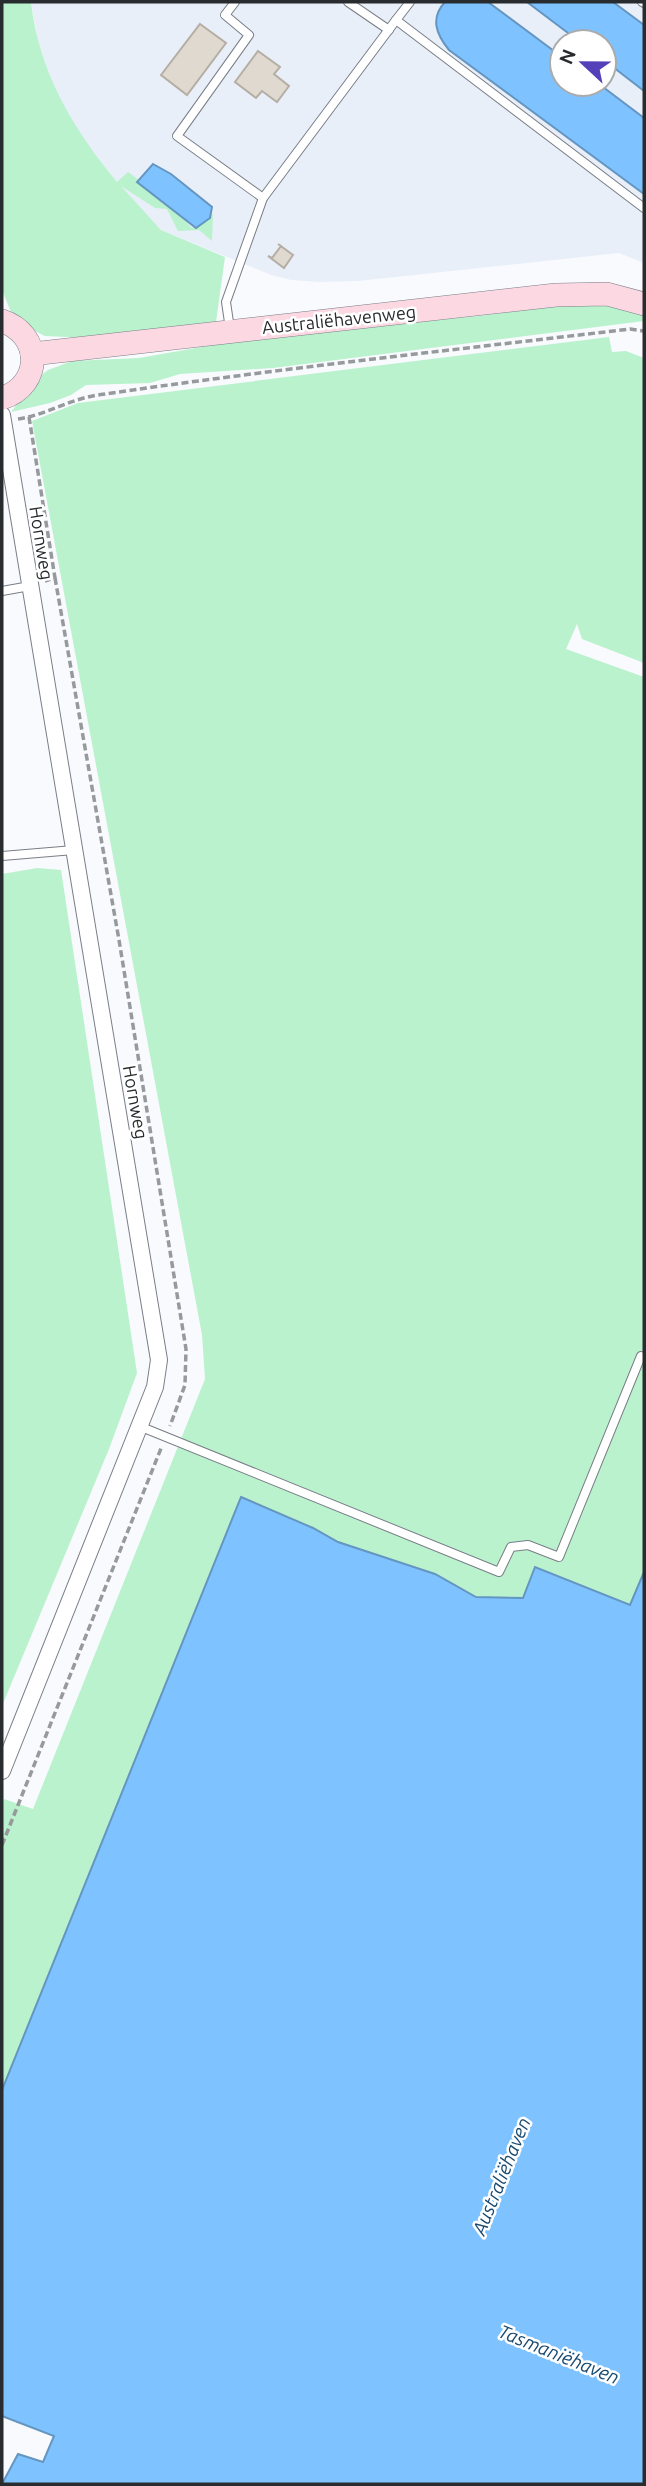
<svg xmlns="http://www.w3.org/2000/svg" width="646" height="2486" viewBox="0 0 646 2486" font-family="Ubuntu,sans-serif">
  <style>
    .built { fill: #e9eff9; fill-rule: evenodd }
    .green { fill: #baf2ce }
    .water { fill: #7ec3ff; stroke: #6496c1; stroke-width: 2 }
    .building { fill: #e0d9d0; stroke: #b5aea5; stroke-width: 2 }
    .lines { fill: none; stroke-linecap: round; stroke-linejoin: round }
    .lane-casing { stroke: #797e87; stroke-width: 10 }
    .street-casing { stroke: #797e87; stroke-width: 18 }
    .secondary-casing { stroke: #797e87; stroke-width: 24 }
    .path { stroke: #979a9d; stroke-width: 3.5; stroke-dasharray: 7 3.5; stroke-linecap: butt }
    .lane { stroke: #fff; stroke-width: 8 }
    .street { stroke: #fff; stroke-width: 16 }
    .secondary { stroke: #fcd9e2; stroke-width: 23 }
    .labels { text-anchor: middle; dominant-baseline: central; stroke-width: 5; stroke-linejoin: round; paint-order: stroke }
    .street-label { font-size: 18px; fill: #292c2f; stroke: #fff }
    .water-label { font-size: 19px; font-style: italic; fill: #184a71; stroke: #fff }
  </style>
  <rect width="100%" height="100%" fill="#f8fafe"/>
  <path class="built" d="M31,2H644V263L619,253L358,281L319,282L291,280L271,275L161,230L114,179L89,148L72,121L59,98L47,68L38,41ZM562,42H604V84H562Z"/>
  <g class="green">
    <path d="M2,2H31C39,72 73,129 117,182L128,172L163,197L192,228L213,214L212,241L199,230L178,231L167,209L155,208L121,186L161,230L225,257L216,322L88,338L45,336L33,330L26,321L11,312L2,290Z"/>
    <path d="M578,303L619,307L644,316V321L273,368L180,374L150,383L86,385L71,395L50,403L11,412L37,378L48,370L72,361L139,358L247,339L479,316Z"/>
    <path d="M609,337L612,352L626,351L644,358V663L582,639L577,624L566,649L644,677V1572L631,1605L536,1567L524,1598L476,1597L401,1563L338,1542L313,1528L241,1497L2,2090V1805L4,1799L33,1809L205,1379L202,1335L32,421L78,403Z"/>
    <path d="M37,868L61,870L137,1373L109,1449L2,1706V874Z"/>
  </g>
  <g class="water">
    <path d="M445,2H488L562,57V84H599L644,118V194L449,50C436,34 430,18 445,2Z"/>
    <path d="M527,2H613L644,25V91L604,60V42H580Z"/>
    <path d="M153,164L171,174L212,207L210,218L196,228L137,182Z"/>
    <path d="M241,1497L313,1528L338,1542L435,1574L476,1597L523,1598L535,1567L630,1605L644,1572V2484H2L18,2454L43,2462L54,2436L2,2416V2090Z"/>
  </g>
  <g class="building">
    <path d="M200,24L226,43L187,95L161,75Z"/>
    <path d="M258,51L280,67L274,74L289,86L277,102L262,91L256,98L235,82Z"/>
    <path d="M278,244L293,255L284,268L268,256L272,258L281,246Z"/>
  </g>
  <g class="lines">
    <defs>
      <g id="lane">
        <path d="M235,2L225,15L249,35L177,136L263,198"/>
        <path d="M348,2L389,30"/>
        <path d="M642,2L644,3"/>
        <path d="M396,20L410,2"/>
        <path d="M230,329L226,302L263,198L396,20L644,208"/>
        <path d="M2,591L30,586"/>
        <path d="M2,856L74,850"/>
        <path d="M139,1426L499,1572L511,1547L528,1545L559,1557L641,1356L644,1357"/>
      </g>
      <path id="street" d="M2,415L159,1360L155,1387L2,1771"/>
      <g id="secondary">
        <path d="M2,321C42,334 43,385 2,398"/>
        <path d="M32,354L556,295L607,294L644,304"/>
      </g>
    </defs>
    <use href="#lane" class="lane-casing"/>
    <use href="#street" class="street-casing"/>
    <use href="#secondary" class="secondary-casing"/>
    <g class="path">
      <path d="M29,417L55,578L45,581"/>
      <path d="M18,419C46,415 70,399 98,395C275,369 453,350 630,329L644,331"/>
      <path d="M55,578L119,940L186,1349L185,1385L170,1426"/>
      <path d="M2,1845L162,1446"/>
    </g>
    <use href="#lane" class="lane"/>
    <use href="#street" class="street"/>
    <use href="#secondary" class="secondary"/>
  </g>
  <g class="labels">
    <g class="street-label">
      <text transform="translate(339 319) rotate(-6)">Australiëhavenweg</text>
      <text transform="translate(42 543) rotate(81)">Hornweg</text>
      <text transform="translate(136 1102) rotate(80)">Hornweg</text>
    </g>
    <g class="water-label">
      <text transform="translate(501 2176) rotate(-68)">Australiëhaven</text>
      <text transform="translate(559 2354) rotate(22)">Tasmaniëhaven</text>
    </g>
  </g>
  <rect width="646" height="2486" fill="none" stroke="#292c2f" stroke-width="7"/>
  <g transform="translate(583 63) rotate(292)"><circle r="33" fill="#ffffff" stroke="#a9abac" stroke-width="2"/>
  <path d="M0-5L12 26L0 18L-12 26Z" fill="#5440b8"/>
  <text y="-10" font-size="19" font-weight="bold" text-anchor="middle" fill="#292c2f">N</text>
  </g>
</svg>
